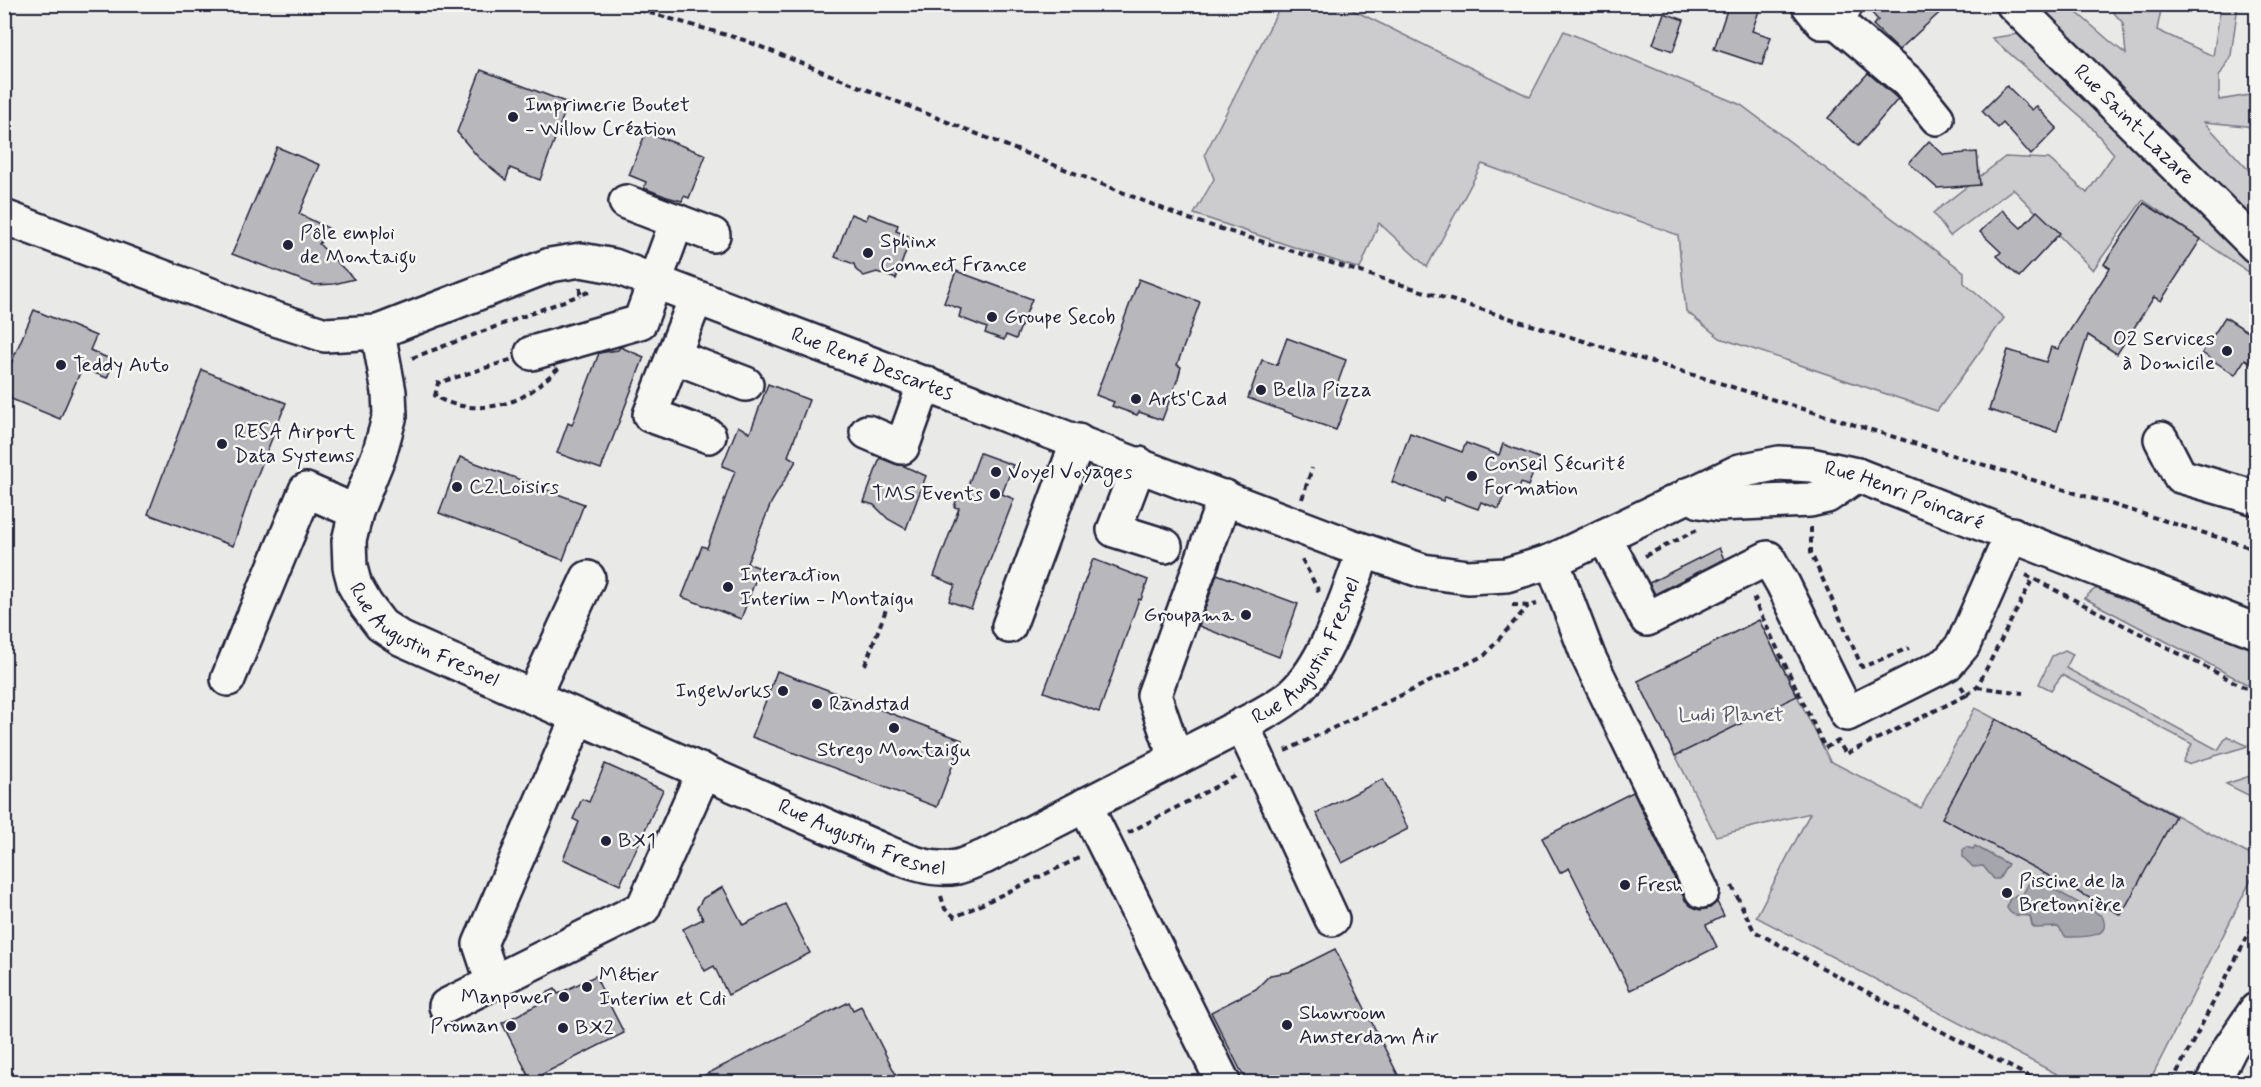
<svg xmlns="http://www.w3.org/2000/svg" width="2261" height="1087" viewBox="0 0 2261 1087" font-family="Mynerve,sans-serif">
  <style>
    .green { fill: #ccccce; stroke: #777784; stroke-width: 1.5 }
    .water { fill: #a5a5ac; stroke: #71717f; stroke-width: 1.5 }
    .building { fill: #b8b8bc; stroke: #22223b; stroke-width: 1.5 }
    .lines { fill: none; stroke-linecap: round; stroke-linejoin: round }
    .minor-casing { stroke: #22223b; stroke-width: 38 }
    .major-casing { stroke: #22223b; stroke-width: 38 }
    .path { stroke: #22223b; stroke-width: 4; stroke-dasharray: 6 4.5; stroke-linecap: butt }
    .minor { stroke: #f6f6f2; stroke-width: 33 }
    .major { stroke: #f6f6f2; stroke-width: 33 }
    .poi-dot { fill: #22223b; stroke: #f6f6f2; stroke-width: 2 }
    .labels { text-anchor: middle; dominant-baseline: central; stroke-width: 5; stroke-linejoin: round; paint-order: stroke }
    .poi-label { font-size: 21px; fill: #22223b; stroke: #f6f6f2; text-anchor: start }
    .street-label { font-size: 21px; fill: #22223b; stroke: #f6f6f2 }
    .park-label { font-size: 21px; fill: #555567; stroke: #f6f6f2 }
  </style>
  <rect width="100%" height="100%" fill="#e9e9e7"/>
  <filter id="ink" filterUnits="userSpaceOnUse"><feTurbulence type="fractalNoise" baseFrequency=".0167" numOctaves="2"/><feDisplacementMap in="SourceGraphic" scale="12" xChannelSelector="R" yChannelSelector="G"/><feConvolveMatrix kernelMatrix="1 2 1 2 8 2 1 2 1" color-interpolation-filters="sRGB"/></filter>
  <g filter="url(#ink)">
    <g class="green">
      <path d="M1281,5H1343L1530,97L1564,31L1741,105L1964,272V283L2004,318L1937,411L1720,338L1686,311L1678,235L1482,164L1427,267L1379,223L1360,269L1194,214L1214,179L1205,154Z"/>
      <path d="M2033,5H2068L2112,43L2126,54L2123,23L2107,5H2162L2157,30L2213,56L2221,5H2238L2231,55L2219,77V100L2256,94V129L2246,126L2204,122L2256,178V277L2143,200L2093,270L2013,189L1950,236L1933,213L2005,157L2049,159L2087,193L2114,154L2086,121L1992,38L2057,28Z"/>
      <path d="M2108,588L2256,646V689L2084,598L2095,589Z"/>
      <path d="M1759,620L1830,761L1921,808L1975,708L2256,858V870L2149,1082H2072L1756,917L1810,813L1716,836L1638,681Z"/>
      <path d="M2065,650L2073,654L2066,668L2218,750L2227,736L2248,746L2188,764L2183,762L2192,744L2062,675L2051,690L2039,684L2052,656Z"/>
      <path d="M2256,774V793L2248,795L2226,784Z"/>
    </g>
    <g class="water">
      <path d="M1975,846L2008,864L1999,879H1994L1983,866L1973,867L1963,857V850L1966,847L1973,849Z"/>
      <path d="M2032,877L2102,916C2114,939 2080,937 2066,937L2058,927L2035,928L2032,925L2030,916C2021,914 2013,919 2007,908L2009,900L2016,895L2023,894Z"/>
    </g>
    <g class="building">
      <path d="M1729,4H1740L1759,11L1752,31L1771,37L1762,65L1714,49Z"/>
      <path d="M1864,4H1949L1899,50L1873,25L1878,20Z"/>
      <path d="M1664,13L1684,20L1673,51L1653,44Z"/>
      <path d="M481,70L568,103L540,180L510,168L506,180L478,157L457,132Z"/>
      <path d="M1868,73L1898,99L1858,146L1828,118Z"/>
      <path d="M2007,86L2032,110L2036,106L2057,128L2031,155L2003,123L1998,128L1982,111Z"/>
      <path d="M646,132L706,155L689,198L684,196L682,201L667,197L644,188L646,182L629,175Z"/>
      <path d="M1929,141L1944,155L1977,152L1980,185L1937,188L1909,163Z"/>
      <path d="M277,147L320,165L299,214L330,229L319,244L354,279L334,284L315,285L232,254Z"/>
      <path d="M2144,203L2201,239L2161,301L2154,297L2117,354L2088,335L2057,431L1989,410L2008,350L2046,362L2051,347L2058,349L2110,268L2104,264Z"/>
      <path d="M2002,210L2021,228L2037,211L2060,233L2019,277L1997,256L2001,252L1980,232Z"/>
      <path d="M851,214L866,220L869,214L898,225L896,231L911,237L896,279L877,272L864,276L856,270L854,264L835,257Z"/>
      <path d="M956,271L1032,299L1016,339L1006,335L1004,340L985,333L987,328L959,317L961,309L944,303Z"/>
      <path d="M1139,279L1200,302L1177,365L1181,367L1178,378L1162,420L1139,412L1137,415L1112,406L1114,402L1096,395Z"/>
      <path d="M34,310L96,336L90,350L114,361L107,378L82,368L60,419L4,396V380Z"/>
      <path d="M2225,317L2256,337V366L2245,359L2235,375L2202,353Z"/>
      <path d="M1287,338L1346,360L1336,388L1350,393L1336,430L1248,398L1262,360L1277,365Z"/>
      <path d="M620,347L644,357L601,469L557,453L568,423L572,425L599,353L618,350Z"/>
      <path d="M202,370L286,403L254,484L233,546L148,514Z"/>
      <path d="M768,384L809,400L788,456L796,461L771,503L747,563L760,568L741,619L682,597L702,546L707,548L735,471L722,466L738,426L750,433Z"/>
      <path d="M1410,433L1462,452L1466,443L1499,455L1503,444L1539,458L1528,486L1521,483L1518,491L1507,487L1499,509L1481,502L1478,509L1445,497L1443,501L1392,482Z"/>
      <path d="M980,453L1013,465L1002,494L1014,499L971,609L949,601L955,585L934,576L959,508L954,507L960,491H966Z"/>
      <path d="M460,457L584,504L563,560L439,513Z"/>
      <path d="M880,458L895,464L904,466L926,476L906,529L888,519L874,505L864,502Z"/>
      <path d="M1719,548L1724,559L1655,594L1649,583Z"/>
      <path d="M1093,559L1148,580L1141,600L1139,599L1099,712L1044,692Z"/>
      <path d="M1217,574L1298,604L1279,657L1199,626Z"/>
      <path d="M1759,620L1797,696L1675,756L1638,681Z"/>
      <path d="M777,671L962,740L937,807L752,737Z"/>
      <path d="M1996,719L2175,816L2121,915L1942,818Z"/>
      <path d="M605,764L663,790L620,885L563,859L579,822L573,819L582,799L589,802Z"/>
      <path d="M1383,779L1408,829L1342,863L1316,813Z"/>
      <path d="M1633,792L1685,900L1691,906L1700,910L1710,908L1717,902L1724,916L1706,925L1717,947L1630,990L1569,868L1560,873L1542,838Z"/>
      <path d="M723,887L743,925L785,904L810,953L728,995L714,966L705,971L683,929L703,919L697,908L703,898Z"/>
      <path d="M1335,949L1402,1083H1247L1211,1012L1256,989L1270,975L1289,972Z"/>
      <path d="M595,976L624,1033L531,1080L502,1023L539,1004L536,998L555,989L558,994Z"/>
      <path d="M849,1002L853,1010L861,1006L900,1083H689Z"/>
    </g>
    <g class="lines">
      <defs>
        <g id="minor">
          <path d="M1808,4L1822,22H1837L1846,4"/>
          <path id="s1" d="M2013,4L2256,246"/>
          <path d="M1837,22L1908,82L1937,118"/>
          <path d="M626,202L713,235"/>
          <path id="s2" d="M4,217L269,317L325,335L378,332L550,265L581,260L614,266L1345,544L1423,571L1468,577L1506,575L1552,561L1740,471L1779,463L1811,465L1857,475L2256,631"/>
          <path d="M696,298L650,415L709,436"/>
          <path id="s3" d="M378,332L389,392L390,415L379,455L356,512L349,541L350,567L355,586L366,605L381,625L402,639L438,655L870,845C896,856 927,873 957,867C966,865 975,860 984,857L1242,725C1259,716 1278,707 1293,694C1328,662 1347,595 1364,551"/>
          <path d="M532,353L640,322L677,221"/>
          <path d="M673,356L746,384"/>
          <path d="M867,432L902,447L925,383"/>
          <path d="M2161,439L2180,476L2256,498"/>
          <path d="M1139,464L1114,530L1165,546"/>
          <path d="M1689,494L1700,501L1718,504L1810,500L1827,496L1857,475"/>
          <path d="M1604,536L1647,619L1768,558L1783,584L1847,714L1947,664L1963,645L2012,534"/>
          <path d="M1552,561L1588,656L1702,891"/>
          <path d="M1009,626L1078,441"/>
          <path d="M228,679L306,490L356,512"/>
          <path d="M533,697L588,578"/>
          <path d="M1242,725L1332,919"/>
          <path d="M1176,759L1154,695L1225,497"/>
          <path d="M1085,805L1223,1082"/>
          <path d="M493,983L480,944L578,717"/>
          <path d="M446,1006L643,908L704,771"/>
        </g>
        <path id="major" d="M2213,1082L2230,1048L2256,1010"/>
      </defs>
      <use href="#minor" class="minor-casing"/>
      <use href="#major" class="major-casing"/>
      <g class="path">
        <path d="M619,4L744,40L1186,218L2256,549"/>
        <path d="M580,288V295L589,292"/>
        <path d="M532,353L559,368C545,380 530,395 513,401C488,410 457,410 435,396L438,383Z"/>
        <path d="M412,358L580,295"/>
        <path d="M1302,499L1312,468"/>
        <path d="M1811,527V553L1862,667L1909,648"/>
        <path d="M1645,556L1697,530"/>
        <path d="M1302,559L1319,592"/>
        <path d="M2026,575L2256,693"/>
        <path d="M1757,598L1754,600L1825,748L1838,741L1846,754L1967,695"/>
        <path d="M1512,605L1529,606L1537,604"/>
        <path d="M865,665L887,607"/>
        <path d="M1961,686L1967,695L1977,687L2033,578"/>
        <path d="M1977,687L2023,693"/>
        <path d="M1285,751L1485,655L1528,606"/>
        <path d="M1128,833L1236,776"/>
        <path d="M1732,886L1754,931L1923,1022L2040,1082"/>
        <path d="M941,896L945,909L955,917L1079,858"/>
        <path d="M2172,1082L2256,920"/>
      </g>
      <use href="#minor" class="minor"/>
      <use href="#major" class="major"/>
    </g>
  </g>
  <g class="poi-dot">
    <circle cx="513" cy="117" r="6"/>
    <circle cx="288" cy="245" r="6"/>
    <circle cx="868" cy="253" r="6"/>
    <circle cx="992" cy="317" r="6"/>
    <circle cx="2227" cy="351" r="6"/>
    <circle cx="61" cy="365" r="6"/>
    <circle cx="1261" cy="390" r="6"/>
    <circle cx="1136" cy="399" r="6"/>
    <circle cx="222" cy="444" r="6"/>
    <circle cx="996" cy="472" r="6"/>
    <circle cx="1472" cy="476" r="6"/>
    <circle cx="457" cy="487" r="6"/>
    <circle cx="995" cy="494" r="6"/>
    <circle cx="728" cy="587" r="6"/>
    <circle cx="1246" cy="615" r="6"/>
    <circle cx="783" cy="691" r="6"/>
    <circle cx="817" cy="704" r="6"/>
    <circle cx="894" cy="728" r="6"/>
    <circle cx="606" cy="841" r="6"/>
    <circle cx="1625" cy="885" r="6"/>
    <circle cx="2007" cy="893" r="6"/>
    <circle cx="587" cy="987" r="6"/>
    <circle cx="564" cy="997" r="6"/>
    <circle cx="1287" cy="1025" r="6"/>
    <circle cx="511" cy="1026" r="6"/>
    <circle cx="563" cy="1028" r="6"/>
  </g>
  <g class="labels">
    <g class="poi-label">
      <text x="525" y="105">Imprimerie Boutet<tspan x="525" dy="24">- Willow Création</tspan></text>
      <text x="300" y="233">Pôle emploi<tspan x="300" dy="24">de Montaigu</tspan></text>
      <text x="880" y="241">Sphinx<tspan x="880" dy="24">Connect France</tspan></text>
      <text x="1004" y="317">Groupe Secob</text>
      <text x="2215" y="339" text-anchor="end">O2 Services<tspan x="2215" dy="24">à Domicile</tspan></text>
      <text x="73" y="365">Teddy Auto</text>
      <text x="1273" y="390">Bella Pizza</text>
      <text x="1148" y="399">Arts'Cad</text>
      <text x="234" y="432">RESA Airport<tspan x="234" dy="24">Data Systems</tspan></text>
      <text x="1484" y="464">Conseil Sécurité<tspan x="1484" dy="24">Formation</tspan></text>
      <text x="1008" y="472">Voyel Voyages</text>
      <text x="469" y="487">C2.Loisirs</text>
      <text x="983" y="494" text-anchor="end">TMS Events</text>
      <text x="740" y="575">Interaction<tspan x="740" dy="24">Interim - Montaigu</tspan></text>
      <text x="1234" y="615" text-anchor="end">Groupama</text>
      <text x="771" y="691" text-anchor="end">IngeWorks</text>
      <text x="829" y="704">Randstad</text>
      <text x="894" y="750" text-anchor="middle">Strego Montaigu</text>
      <text x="618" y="841">BX1</text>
      <text x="2019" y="881">Piscine de la<tspan x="2019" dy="24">Bretonnière</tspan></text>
      <text x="1637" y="885">Fresh</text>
      <text x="599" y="975">Métier<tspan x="599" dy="24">Interim et Cdi</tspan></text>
      <text x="552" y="997" text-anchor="end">Manpower</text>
      <text x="1299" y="1013">Showroom<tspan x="1299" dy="24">Amsterdam Air</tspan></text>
      <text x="499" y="1026" text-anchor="end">Proman</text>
      <text x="575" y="1028">BX2</text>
    </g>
    <g class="street-label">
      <text stroke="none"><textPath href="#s1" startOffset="171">Rue Saint-Lazare</textPath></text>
      <text stroke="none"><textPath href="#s2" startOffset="921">Rue René Descartes</textPath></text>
      <text stroke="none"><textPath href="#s2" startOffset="2019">Rue Henri Poincaré</textPath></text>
      <text stroke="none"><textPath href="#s3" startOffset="350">Rue Augustin Fresnel</textPath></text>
      <text stroke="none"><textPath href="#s3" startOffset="1358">Rue Augustin Fresnel</textPath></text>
      <text stroke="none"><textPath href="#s3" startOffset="836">Rue Augustin Fresnel</textPath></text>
    </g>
    <g class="park-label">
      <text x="1731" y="715">Ludi Planet</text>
    </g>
  </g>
  <rect width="2261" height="1087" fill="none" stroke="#f6f6f2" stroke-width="24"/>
  <rect x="12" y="12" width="2237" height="1063" fill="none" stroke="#22223b" stroke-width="2" filter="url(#ink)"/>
</svg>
